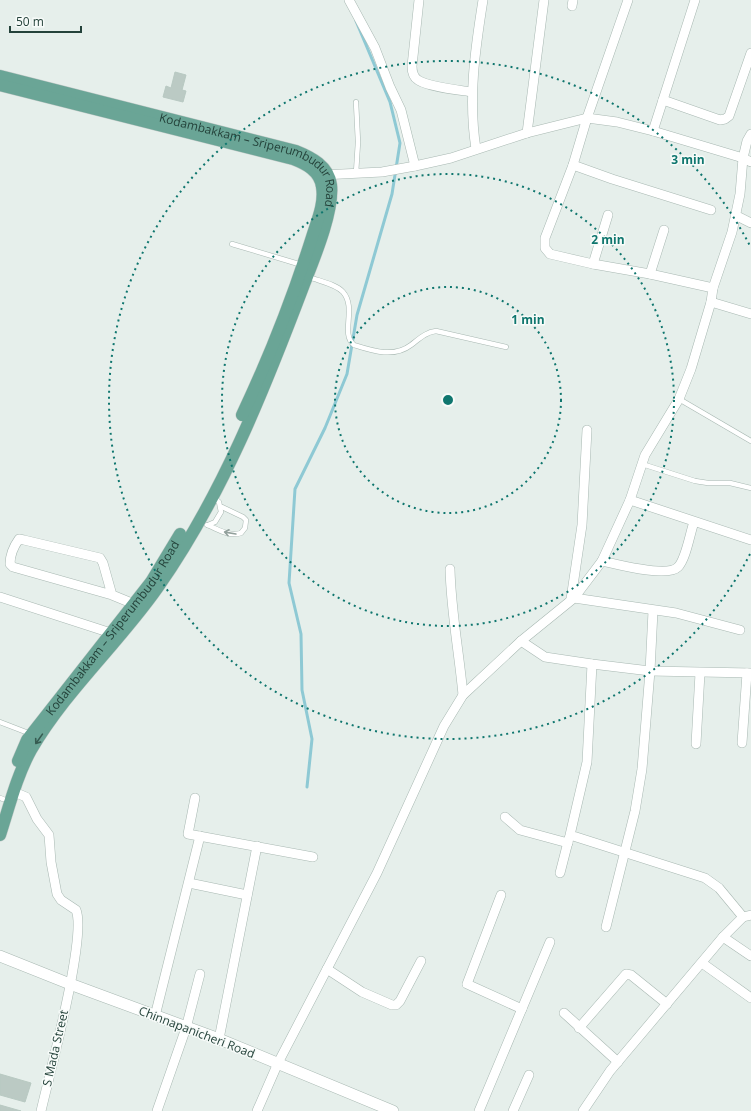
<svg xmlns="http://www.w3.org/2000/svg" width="751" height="1111" viewBox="0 0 751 1111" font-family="'Open Sans',sans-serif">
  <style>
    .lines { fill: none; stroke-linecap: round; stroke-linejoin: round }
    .stream { stroke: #8ec9d4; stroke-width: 3 }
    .building { fill: #bbcac4; stroke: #b8c9c2 }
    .service-casing { stroke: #a8b8b2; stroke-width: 5.5 }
    .minor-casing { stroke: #a8b8b2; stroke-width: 10 }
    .tertiary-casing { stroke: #a8b8b2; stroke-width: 12 }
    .primary-casing { stroke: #c2cac8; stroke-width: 13 }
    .service { stroke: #fff; stroke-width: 4.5 }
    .minor { stroke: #fff; stroke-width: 9 }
    .tertiary { stroke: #fff; stroke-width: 11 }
    .primary { stroke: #6aa596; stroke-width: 12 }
    .oneway { stroke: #92a09c }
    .oneway2 { stroke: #365b51 }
    .ring { fill: none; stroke: #0f766e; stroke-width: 2; stroke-dasharray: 2 4 }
    .labels { text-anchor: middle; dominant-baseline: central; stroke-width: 3; stroke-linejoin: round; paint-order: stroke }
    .street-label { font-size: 12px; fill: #24423a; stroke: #f7fbf9 }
    .centre { fill: #0f766e; stroke: #f7fbf9; stroke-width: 2 }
    .ring-label { font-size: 12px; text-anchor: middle; font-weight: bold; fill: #0f766e; stroke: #f7fbf9; stroke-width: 3; stroke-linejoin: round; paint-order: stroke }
  </style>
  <rect width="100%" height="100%" fill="#e6efeb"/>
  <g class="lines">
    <path class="stream" d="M307,787L312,739L302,690L301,634L289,583L295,489L325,428L347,374L357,315L392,194L400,143L390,102L356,21"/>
  </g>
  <g class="building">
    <path d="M175,72L186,75L182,90L186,91L183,102L163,97L166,86L171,88Z"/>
    <path d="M0,1074L31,1083L25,1102L0,1095Z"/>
    <path d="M0,1105L21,1111H0Z"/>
  </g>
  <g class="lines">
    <defs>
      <g id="service">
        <path d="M356,173L358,142L356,102"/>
        <path d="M232,244L302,265"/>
        <path d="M309,277C319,281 336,284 343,292C357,308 340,334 354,345C373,351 394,358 411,345C419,339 426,332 436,331L506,347"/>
        <path d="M679,399L751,441"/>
        <path d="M642,464L695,481L708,483H730L751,488"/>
        <path d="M207,525C218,529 229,537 241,533L245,528L246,520L243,517L222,507"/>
        <path d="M208,525L215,522L221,512L219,502L213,497"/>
        <path d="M0,722L31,734"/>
        <path d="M0,798L3,799"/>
      </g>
      <g id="minor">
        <path d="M349,0L375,48L390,87L401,110L415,166"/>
        <path d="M419,0L412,66C412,71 413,77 418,80C428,87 459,90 472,92"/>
        <path d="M628,0L587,118L617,122L653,131L743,158L747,141L751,134"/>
        <path d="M572,6L573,0"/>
        <path d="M663,100L720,120L725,119L729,116L751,53"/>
        <path d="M653,131L695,0"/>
        <path d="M527,133L544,0"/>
        <path d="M476,149C468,99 475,50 483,0"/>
        <path d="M573,165L612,179L711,210"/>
        <path d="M735,215L751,223"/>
        <path d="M593,264L608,215"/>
        <path d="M650,274L664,230"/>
        <path d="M713,288L732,232L740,194L743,158L751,162"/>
        <path d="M711,302L751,314"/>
        <path d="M630,500L751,540"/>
        <path d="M602,561C616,564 667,578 678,567C686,559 690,533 694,522"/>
        <path d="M450,569C451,611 459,652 463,695"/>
        <path d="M112,595L103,563L100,558L24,540L19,539C14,546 10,555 10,564L13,567L112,595L134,604"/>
        <path d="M0,597L111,633"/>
        <path d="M574,598L676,613L740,630"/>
        <path d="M571,599L582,525L587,430"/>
        <path d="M521,641L545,657L592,664L650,671L751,673"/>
        <path d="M592,664L587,762L570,835L705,878L719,888L743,917"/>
        <path d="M742,743L747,673"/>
        <path d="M696,744L700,673"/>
        <path d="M14,792L26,797L37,819L49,835L51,862L57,894L61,900L76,910C87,936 49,1076 41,1111"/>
        <path d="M195,798L188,834L313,857"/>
        <path d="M505,817L520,830L568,843"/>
        <path d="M560,873L569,838"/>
        <path d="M189,883L247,895"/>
        <path d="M501,895L467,984L522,1009"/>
        <path d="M606,927L635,811L642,769L650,671L653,611"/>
        <path d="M723,937L751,956"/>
        <path d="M702,963L751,998"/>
        <path d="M327,969L362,992L392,1005H396L400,1001L421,961"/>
        <path d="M564,1013L618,1062"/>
        <path d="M155,1016L200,836"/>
        <path d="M579,1028L626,974L631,975L667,1004"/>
        <path d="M219,1039L257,846"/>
        <path d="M157,1111L186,1028L200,974"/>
        <path d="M257,1111L278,1063L377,873L444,726L463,695L521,641L574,598L602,561L630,500L645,455L679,399L691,369L711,302L713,288L650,274L593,264L550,254L545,248V238L573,165L587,118L527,133L451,158L415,166L382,172L322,175"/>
        <path d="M479,1111L550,942"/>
        <path d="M513,1111L529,1075"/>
        <path d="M583,1111L610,1071L723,937L743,917L751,915"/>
      </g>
      <path id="tertiary" d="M0,956L70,984L219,1039L393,1111"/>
      <g id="primary">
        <path id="s1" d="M0,76L296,151C311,157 329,166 331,185C334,212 313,261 303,287C264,390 222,496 158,587C119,643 66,690 31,750C17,775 9,807 0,835"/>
        <path d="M0,85L293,159C306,164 320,171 322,187C325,203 317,221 312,237C293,297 269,358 242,415"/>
        <path id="s2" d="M18,761L27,740L151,582L180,534"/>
      </g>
    </defs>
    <use href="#service" class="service-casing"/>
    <use href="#minor" class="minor-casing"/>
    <use href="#tertiary" class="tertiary-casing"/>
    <use href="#primary" class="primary-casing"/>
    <use href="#service" class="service"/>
    <use href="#minor" class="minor"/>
    <use href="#tertiary" class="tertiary"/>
    <use href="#primary" class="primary"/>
  </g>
  <defs><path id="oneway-shaft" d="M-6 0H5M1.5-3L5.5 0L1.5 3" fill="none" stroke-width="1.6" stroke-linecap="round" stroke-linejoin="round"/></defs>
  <use class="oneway" href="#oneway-shaft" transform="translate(230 533) rotate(-170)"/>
  <use class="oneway2" href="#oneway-shaft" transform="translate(39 739) rotate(125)"/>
  <g class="ring">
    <circle cx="448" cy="400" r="113"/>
    <circle cx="448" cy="400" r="226"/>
    <path d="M750 554A339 339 0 1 1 750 246"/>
  </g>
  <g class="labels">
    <g class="street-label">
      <text stroke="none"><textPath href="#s1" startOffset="272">Kodambakkam – Sriperumbudur Road</textPath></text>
      <text stroke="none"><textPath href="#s2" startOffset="164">Kodambakkam – Sriperumbudur Road</textPath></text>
      <text transform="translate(197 1032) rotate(21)">Chinnapanicheri Road</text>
      <text transform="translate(55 1048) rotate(-77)">S Mada Street</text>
    </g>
  </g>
  <circle cx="448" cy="400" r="6" class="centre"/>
  <g class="ring-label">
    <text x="688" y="164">3 min</text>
    <text x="608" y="244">2 min</text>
    <text x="528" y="324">1 min</text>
  </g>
  <path d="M10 26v6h71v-6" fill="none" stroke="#24423a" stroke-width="2"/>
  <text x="16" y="26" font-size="12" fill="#24423a" stroke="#f7fbf9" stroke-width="3" paint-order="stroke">50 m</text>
</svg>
